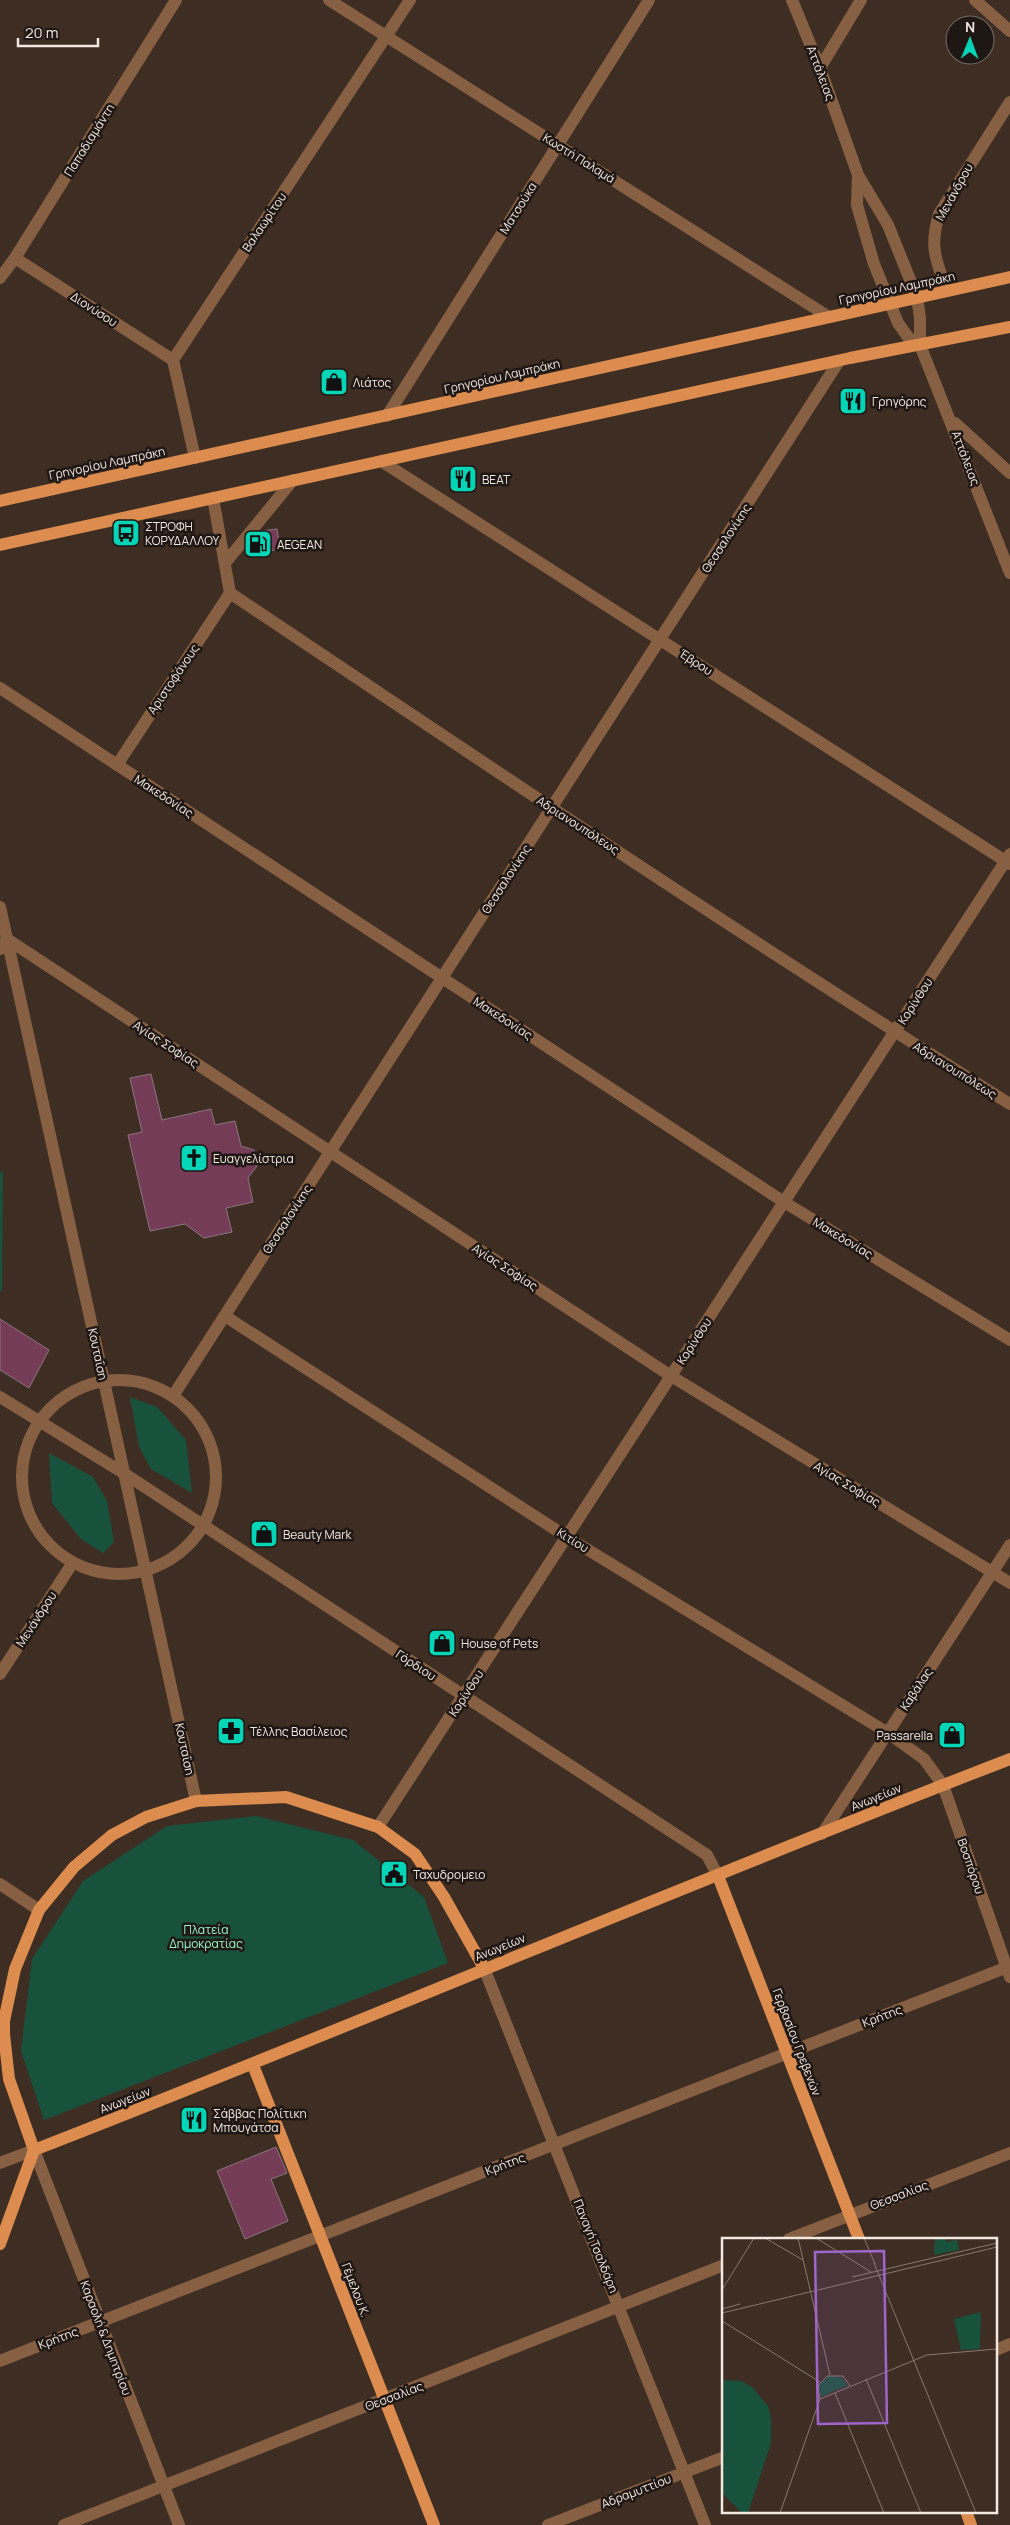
<svg xmlns="http://www.w3.org/2000/svg" width="1010" height="2525" viewBox="0 0 1010 2525" font-family="Manrope,sans-serif">
  <style>
    .green { fill: #19523c }
    .building { fill: #743c56; stroke: #8c757f }
    .lines { fill: none; stroke-linecap: round; stroke-linejoin: round }
    .minor { stroke: #876044; stroke-width: 12 }
    .major { stroke: #db8c4e; stroke-width: 12 }
    .labels { text-anchor: middle; dominant-baseline: central; stroke-width: 5; stroke-linejoin: round; paint-order: stroke }
    .street-label { font-size: 12px; fill: #f4e9e2; stroke: #1f1713 }
    .poi-label { font-size: 12px; fill: #f4e9e2; stroke: #1f1713; text-anchor: start }
    .park-label { font-size: 12px; fill: #93f8cb; stroke: #1f1713 }
    .inset-road { fill: none; stroke: #87786f; stroke-width: 1 }
    .view { fill: #9f65ca; fill-opacity: 0.15; stroke: #9f65ca; stroke-width: 2.5 }
    .inset-edge { fill: none; stroke: #f4e9e2; stroke-width: 2.5 }
  </style>
  <rect width="100%" height="100%" fill="#3e2d22"/>
  <g class="green">
    <path d="M0,1172H3L2,1291H0Z"/>
    <path d="M130,1397L157,1407L186,1440L192,1493L151,1469L139,1447Z"/>
    <path d="M49,1453L93,1477L107,1501L114,1542L103,1553L81,1539L52,1503Z"/>
    <path d="M256,1816L353,1840L424,1897L448,1963L44,2120L21,2051L32,1959L83,1881L167,1826Z"/>
  </g>
  <g class="building">
    <path d="M277,529L280,549L246,555L245,551L261,531Z"/>
    <path d="M151,1074L162,1120L211,1109L215,1125L235,1121L241,1146L254,1150L257,1166L248,1178L253,1202L226,1208L232,1232L204,1238L185,1224L150,1231L128,1135L142,1132L130,1078Z"/>
    <path d="M0,1319L49,1350L29,1388L0,1370Z"/>
    <path d="M276,2147L287,2173L271,2179L288,2221L245,2239L217,2171Z"/>
  </g>
  <g class="lines">
    <g class="minor">
      <path d="M329,0L829,317"/>
      <path d="M792,0L820,68L858,175L888,225L917,297L920,318V345L1010,573"/>
      <path d="M975,0L1010,31"/>
      <path d="M820,68L861,0"/>
      <path d="M858,175L857,205L874,264L898,323L908,337L920,345"/>
      <path d="M15,258L173,360"/>
      <path d="M0,278L15,258L176,0"/>
      <path d="M947,291C936,260 929,248 939,214L1010,102"/>
      <path d="M387,416L649,0"/>
      <path d="M955,423L1010,473"/>
      <path d="M195,458L173,360L410,0"/>
      <path d="M381,461L1010,864"/>
      <path d="M213,498L230,593C488,766 746,939 1010,1104"/>
      <path d="M225,563L293,480"/>
      <path d="M0,688L784,1202L1010,1340"/>
      <path d="M117,765L230,593"/>
      <path d="M0,907L196,1801"/>
      <path d="M0,949L7,939L671,1376L1010,1583"/>
      <path d="M225,1316L567,1537L888,1733L924,1759L943,1785L1010,1977"/>
      <circle cx="119" cy="1477" r="97"/>
      <path d="M173,1396L839,361"/>
      <path d="M0,1397L125,1474L707,1855L718,1876"/>
      <path d="M0,1674L72,1564"/>
      <path d="M378,1827L1010,854"/>
      <path d="M822,1834L1010,1545"/>
      <path d="M0,1884L39,1910"/>
      <path d="M484,1968L705,2525"/>
      <path d="M0,2163L34,2150L179,2525"/>
      <path d="M789,2239L1010,2153"/>
      <path d="M996,2350L1010,2344"/>
      <path d="M0,2361L1010,1966"/>
      <path d="M64,2525L724,2265"/>
      <path d="M548,2525L724,2457"/>
    </g>
    <g class="major">
      <path d="M0,501L1010,277"/>
      <path d="M0,545L850,358L1010,327"/>
      <path d="M718,1876L859,2239"/>
      <path d="M253,2065L434,2525"/>
      <path d="M34,2150C361,2023 683,1885 1010,1759"/>
      <path d="M34,2150L9,2079L4,2034V2021L15,1969L39,1910L74,1867L112,1835L146,1817L196,1801L286,1797L378,1827L415,1854L444,1897L484,1968"/>
      <path d="M0,2244L34,2150"/>
      <path d="M966,2511L971,2525"/>
    </g>
  </g>
  <defs>
    <symbol id="shop-square" viewBox="-11 -11 22 22"><rect x="-9" y="-9" width="18" height="18" rx="4" fill="#03d5b6" stroke="#1f1713"/><path d="M-5-2.5h2.3a2.7 3.5 0 0 1 5.4 0H5L5.5 6h-11ZM-1.5-2.5h3a1.5 2.3 0 0 0-3 0Z" fill="#111"/></symbol>
    <symbol id="restaurant-square" viewBox="-11 -11 22 22"><rect x="-9" y="-9" width="18" height="18" rx="4" fill="#03d5b6" stroke="#1f1713"/><path d="M-5-6h1v4h1v-4h1v4h1v-4h1v5L-1.5 .5V6h-2V.5L-5-1ZM5-6V6H3V1.5H1.5Q1.5-4 5-6Z" fill="#111"/></symbol>
    <symbol id="bus-square" viewBox="-11 -11 22 22"><rect x="-9" y="-9" width="18" height="18" rx="4" fill="#03d5b6" stroke="#1f1713"/><path d="M-5-6H5V4H4V6H2V4H-2V6H-4V4H-5ZM-3.5-4V0h7V-4ZM-3.5 1.2v1.5H-2V1.2ZM2 1.2v1.5H3.5V1.2Z" fill="#111"/></symbol>
    <symbol id="fuel-square" viewBox="-11 -11 22 22"><rect x="-9" y="-9" width="18" height="18" rx="4" fill="#03d5b6" stroke="#1f1713"/><path d="M-5.5-6h7V0h2V4h1.3V-2.5L3-4.5l.8-.8L6-3V5H2.5V1h-1V6h-7ZM-4.2-4.7v3.2H.2V-4.7Z" fill="#111"/></symbol>
    <symbol id="church-square" viewBox="-11 -11 22 22"><rect x="-9" y="-9" width="18" height="18" rx="4" fill="#03d5b6" stroke="#1f1713"/><path d="M-1.2-6h2.4v3.5h3.3v2.4h-3.3V6h-2.4V-.1h-3.3v-2.4h3.3Z" fill="#111"/></symbol>
    <symbol id="pharmacy-square" viewBox="-11 -11 22 22"><rect x="-9" y="-9" width="18" height="18" rx="4" fill="#03d5b6" stroke="#1f1713"/><path d="M-2-6h4v4h4v4h-4v4h-4v-4h-4v-4h4Z" fill="#111"/></symbol>
    <symbol id="civic-square" viewBox="-11 -11 22 22"><rect x="-9" y="-9" width="18" height="18" rx="4" fill="#03d5b6" stroke="#1f1713"/><path d="M-.6-6.5H3V-4.5H.6V-3L4-1V1h2V6H-6V1h2V-1L-.6-3ZM-1.2 2.5V6h2.4V2.5Z" fill="#111"/></symbol>
  </defs>
  <g fill-rule="evenodd">
    <use href="#shop-square" x="318" y="366" width="32" height="32"/>
    <use href="#restaurant-square" x="837" y="385" width="32" height="32"/>
    <use href="#restaurant-square" x="447" y="463" width="32" height="32"/>
    <use href="#bus-square" x="110" y="517" width="32" height="32"/>
    <use href="#fuel-square" x="242" y="528" width="32" height="32"/>
    <use href="#church-square" x="178" y="1142" width="32" height="32"/>
    <use href="#shop-square" x="248" y="1518" width="32" height="32"/>
    <use href="#shop-square" x="426" y="1627" width="32" height="32"/>
    <use href="#pharmacy-square" x="215" y="1715" width="32" height="32"/>
    <use href="#shop-square" x="936" y="1719" width="32" height="32"/>
    <use href="#civic-square" x="378" y="1858" width="32" height="32"/>
    <use href="#restaurant-square" x="178" y="2104" width="32" height="32"/>
  </g>
  <g class="labels">
    <g class="street-label">
      <text transform="translate(821 73) rotate(69)">Αττάλειας</text>
      <text transform="translate(89 140) rotate(-58)">Παπαδιαμάντη</text>
      <text transform="translate(579 158) rotate(32)">Κωστή Παλαμά</text>
      <text transform="translate(954 192) rotate(-61)">Μενάνδρου</text>
      <text transform="translate(518 208) rotate(-58)">Ματσούκα</text>
      <text transform="translate(264 222) rotate(-56)">Βαλαωρίτου</text>
      <text transform="translate(897 288) rotate(-12)">Γρηγορίου Λαμπράκη</text>
      <text transform="translate(94 309) rotate(33)">Διονύσου</text>
      <text transform="translate(502 376) rotate(-13)">Γρηγορίου Λαμπράκη</text>
      <text transform="translate(966 458) rotate(69)">Αττάλειας</text>
      <text transform="translate(107 463) rotate(-12)">Γρηγορίου Λαμπράκη</text>
      <text transform="translate(726 538) rotate(-57)">Θεσσαλονίκης</text>
      <text transform="translate(696 662) rotate(33)">Έβρου</text>
      <text transform="translate(173 679) rotate(-56)">Αριστοφάνους</text>
      <text transform="translate(164 796) rotate(33)">Μακεδονίας</text>
      <text transform="translate(578 825) rotate(33)">Αδριανουπόλεως</text>
      <text transform="translate(506 879) rotate(-57)">Θεσσαλονίκης</text>
      <text transform="translate(915 1001) rotate(-57)">Κορίνθου</text>
      <text transform="translate(503 1018) rotate(33)">Μακεδονίας</text>
      <text transform="translate(166 1044) rotate(33)">Αγίας Σοφίας</text>
      <text transform="translate(955 1070) rotate(32)">Αδριανουπόλεως</text>
      <text transform="translate(287 1219) rotate(-57)">Θεσσαλονίκης</text>
      <text transform="translate(843 1238) rotate(31)">Μακεδονίας</text>
      <text transform="translate(505 1267) rotate(33)">Αγίας Σοφίας</text>
      <text transform="translate(694 1341) rotate(-57)">Κορίνθου</text>
      <text transform="translate(98 1354) rotate(78)">Κουταΐση</text>
      <text transform="translate(847 1484) rotate(31)">Αγίας Σοφίας</text>
      <text transform="translate(573 1540) rotate(32)">Κιτίου</text>
      <text transform="translate(36 1619) rotate(-57)">Μενάνδρου</text>
      <text transform="translate(416 1665) rotate(33)">Γόρδιου</text>
      <text transform="translate(916 1689) rotate(-57)">Καβάλας</text>
      <text transform="translate(466 1693) rotate(-57)">Κορίνθου</text>
      <text transform="translate(185 1749) rotate(78)">Κουταΐση</text>
      <text transform="translate(876 1797) rotate(-22)">Ανωγείων</text>
      <text transform="translate(971 1866) rotate(71)">Βοσπόρου</text>
      <text transform="translate(500 1947) rotate(-22)">Ανωγείων</text>
      <text transform="translate(882 2016) rotate(-21)">Κρήτης</text>
      <text transform="translate(797 2042) rotate(69)">Γερβασίου Γρεβενών</text>
      <text transform="translate(125 2100) rotate(-21)">Ανωγείων</text>
      <text transform="translate(505 2164) rotate(-21)">Κρήτης</text>
      <text transform="translate(899 2195) rotate(-21)">Θεσσαλίας</text>
      <text transform="translate(596 2246) rotate(68)">Παναγή Τσαλδάρη</text>
      <text transform="translate(356 2290) rotate(69)">Γέμελου Κ.</text>
      <text transform="translate(58 2338) rotate(-21)">Κρήτης</text>
      <text transform="translate(106 2338) rotate(69)">Καραολή &amp; Δημητρίου</text>
      <text transform="translate(394 2396) rotate(-21)">Θεσσαλίας</text>
      <text transform="translate(636 2491) rotate(-21)">Αδραμυττίου</text>
    </g>
    <g class="poi-label">
      <text x="353" y="382">Λιάτος</text>
      <text x="872" y="401">Γρηγόρης</text>
      <text x="482" y="479">ΒΕΑΤ</text>
      <text x="145" y="526">ΣΤΡΟΦΗ<tspan x="145" dy="14">ΚΟΡΥΔΑΛΛΟΥ</tspan></text>
      <text x="277" y="544">AEGEAN</text>
      <text x="213" y="1158">Ευαγγελίστρια</text>
      <text x="283" y="1534">Beauty Mark</text>
      <text x="461" y="1643">House of Pets</text>
      <text x="250" y="1731">Τέλλης Βασίλειος</text>
      <text x="933" y="1735" text-anchor="end">Passarella</text>
      <text x="413" y="1874">Ταχυδρομειο</text>
      <text x="213" y="2113">Σάββας Πολίτικη<tspan x="213" dy="14">Μπουγάτσα</tspan></text>
    </g>
    <g class="park-label">
      <text x="206" y="1929">Πλατεία<tspan x="206" dy="14">Δημοκρατίας</tspan></text>
    </g>
  </g>
  <g transform="translate(722 2238)">
    <rect width="275" height="275" fill="#3e2d22"/>
    <path d="M213,0H223L224,4L235,2L237,12L212,17ZM259,74L258,111L239,112L232,81ZM106,138L119,139L126,147L98,159L97,148ZM0,142L19,143L30,149L46,168L49,181V205L26,275H20L0,255Z" fill="#19523c"/>
    <path class="inset-road" d="M43,0L81,22M76,0L108,137M94,0L149,34M142,0L153,26M152,25L254,275M130,39L275,5M0,52L32,0M0,71L18,66M0,75L275,9M0,83L98,144M144,141L199,275M113,155L162,275M98,161L205,117L275,111M98,161L96,148L105,138H121L128,148M58,275L98,161"/>
    <path class="view" d="M162,13L165,185L96,186L93,14Z"/>
    <rect width="275" height="275" class="inset-edge"/>
  </g>
  <g transform="translate(970 40) rotate(1)"><circle r="24" fill="#1f1713" stroke="#746b66"/>
  <path d="M0-4L9 19L0 12L-9 19Z" fill="#03d5b6"/>
  <text y="-8" font-size="14" font-weight="bold" text-anchor="middle" fill="#f4e9e2">N</text>
  </g>
  <path d="M18 38v8h80v-8" fill="none" stroke="#f4e9e2" stroke-width="2.5"/>
  <text x="25" y="38" font-size="15" fill="#f4e9e2" stroke="#1f1713" stroke-width="4" paint-order="stroke">20 m</text>
</svg>
